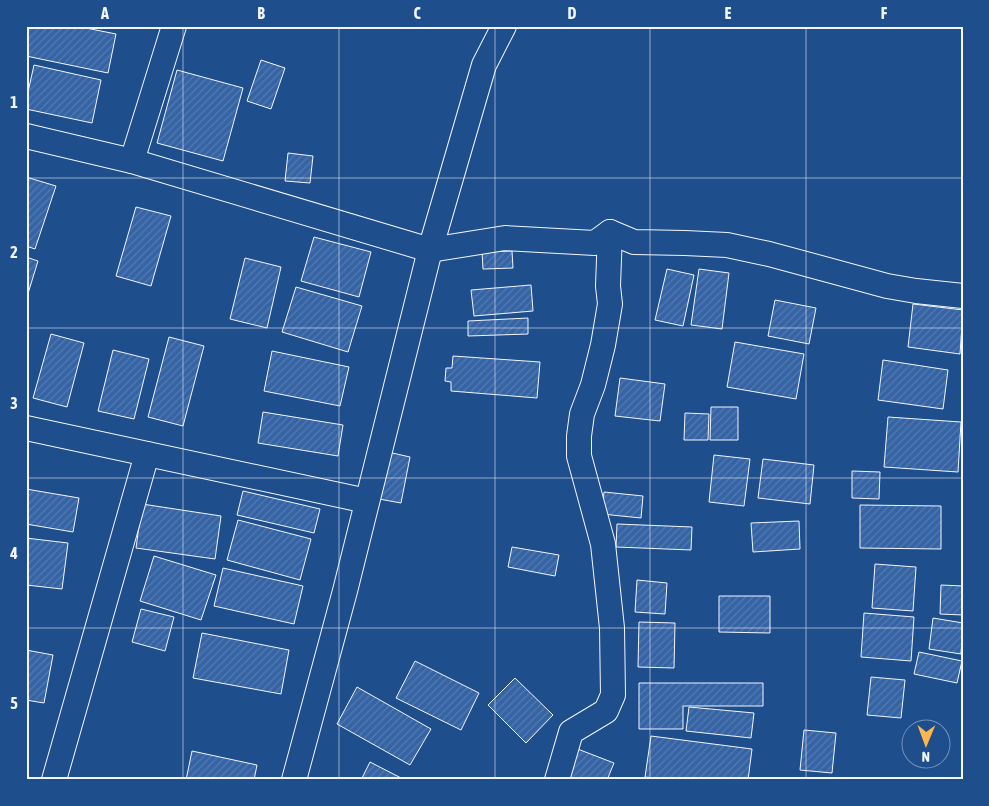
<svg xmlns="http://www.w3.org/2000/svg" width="989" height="806" viewBox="0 0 989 806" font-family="'Asap Condensed',sans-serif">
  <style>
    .building { fill: url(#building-hatch); stroke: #f2f6ff }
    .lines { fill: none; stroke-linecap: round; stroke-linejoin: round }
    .minor-casing { stroke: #f2f6ff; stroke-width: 26 }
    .minor { stroke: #1f4e8c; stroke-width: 24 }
    .grid { fill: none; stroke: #f2f6ff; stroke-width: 1; stroke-opacity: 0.55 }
    .neatline { fill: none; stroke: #f2f6ff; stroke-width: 2 }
    .grid-label { font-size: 16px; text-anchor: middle; font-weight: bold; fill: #f2f6ff }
  </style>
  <defs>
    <pattern id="building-hatch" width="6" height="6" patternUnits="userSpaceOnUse" patternTransform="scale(1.25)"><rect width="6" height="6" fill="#3563a3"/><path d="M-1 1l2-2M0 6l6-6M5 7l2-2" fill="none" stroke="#537ab1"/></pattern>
  </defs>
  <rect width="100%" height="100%" fill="#1f4e8c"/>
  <g class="building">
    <path d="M26,26H76L116,34L108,73L26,56Z"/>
    <path d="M261,60L285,68L271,109L247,101Z"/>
    <path d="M34,65L101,80L92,123L26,109V101Z"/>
    <path d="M177,70L243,88L223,161L157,143Z"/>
    <path d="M288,153L313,156L310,183L285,181Z"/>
    <path d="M26,177L56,186L35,249L26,246Z"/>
    <path d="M136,207L171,216L151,286L116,276Z"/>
    <path d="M314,237L371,252L359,297L301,281Z"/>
    <path d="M512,251L513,268L483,269L482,252Z"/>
    <path d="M26,257L38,261L26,300Z"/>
    <path d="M245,258L281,267L267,328L230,319Z"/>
    <path d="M667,269L694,275L683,326L655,320Z"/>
    <path d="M699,269L729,273L722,329L691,325Z"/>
    <path d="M531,285L533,311L474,316L471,290Z"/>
    <path d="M296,287L362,306L348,352L282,332Z"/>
    <path d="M775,300L816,308L809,344L768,336Z"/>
    <path d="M913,304L963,310L960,354L908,347Z"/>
    <path d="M528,318V334L468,336V321Z"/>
    <path d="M51,334L84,343L67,407L33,398Z"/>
    <path d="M169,337L204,346L183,426L148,417Z"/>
    <path d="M735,342L804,354L796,399L727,387Z"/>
    <path d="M113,350L149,359L134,419L98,411Z"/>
    <path d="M272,351L349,367L340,406L264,391Z"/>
    <path d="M453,356L540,362L537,398L451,391V382L445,381L446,368H452Z"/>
    <path d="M883,360L948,370L943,409L878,400Z"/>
    <path d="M620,378L665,384L660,421L615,416Z"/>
    <path d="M711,407H738V440H710Z"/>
    <path d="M263,412L343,425L338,456L258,443Z"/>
    <path d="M685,413L709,414L708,440H684Z"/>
    <path d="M888,417L961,422L958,472L884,467Z"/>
    <path d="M388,452L410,457L401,503L379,499Z"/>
    <path d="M714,455L750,459L744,506L709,502Z"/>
    <path d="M763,459L814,465L810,504L758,498Z"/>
    <path d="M852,471L880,472L879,499L852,498Z"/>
    <path d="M26,489L79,498L73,532L26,524Z"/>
    <path d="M243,491L320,509L314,533L237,515Z"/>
    <path d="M604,492L643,496L641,518L602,514Z"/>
    <path d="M142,504L221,516L215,559L136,548Z"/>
    <path d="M860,505L941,506V549L860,548Z"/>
    <path d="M238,520L311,539L300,580L227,560Z"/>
    <path d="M799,521L800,549L753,552L751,523Z"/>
    <path d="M617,524L692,527L691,550L616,547Z"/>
    <path d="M26,538L68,543L62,589L26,585Z"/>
    <path d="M512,547L559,555L555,576L508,567Z"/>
    <path d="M154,556L216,575L201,620L140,601Z"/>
    <path d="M875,564L916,567L913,611L872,608Z"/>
    <path d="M223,568L303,586L294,624L214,606Z"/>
    <path d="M637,580L667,583L665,614L635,612Z"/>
    <path d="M941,585L963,586V615L940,614Z"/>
    <path d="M719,596H770V633L719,632Z"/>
    <path d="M141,609L174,617L165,651L132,642Z"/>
    <path d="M864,613L914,617L911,661L861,657Z"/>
    <path d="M933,618L963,623L961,654L929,649Z"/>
    <path d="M639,622L675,623L674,668L638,667Z"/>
    <path d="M202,633L289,650L281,694L193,678Z"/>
    <path d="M26,650L53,655L44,703L26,700Z"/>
    <path d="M919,652L962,661L957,683L914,674Z"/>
    <path d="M415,661L479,693L461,730L396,698Z"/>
    <path d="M871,677L905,680L901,718L867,715Z"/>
    <path d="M515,678L553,715L526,743L488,705Z"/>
    <path d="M639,683H763V706H683V729H639Z"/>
    <path d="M357,687L431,729L410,765L337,724Z"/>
    <path d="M689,707L754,713L751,738L686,731Z"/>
    <path d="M804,730L836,733L832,773L800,770Z"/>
    <path d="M651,736L752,749L748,780H667L645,777Z"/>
    <path d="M575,748L614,763L607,780H563Z"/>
    <path d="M192,751L257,765L254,780H186Z"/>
    <path d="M370,762L405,780H361Z"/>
  </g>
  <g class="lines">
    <defs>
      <g id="minor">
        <path d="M26,136L132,161L430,250L505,238L595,243L610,232L634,242L685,243L727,245L769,254L887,286L916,291L963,296"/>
        <path d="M132,161L174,26"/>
        <path d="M26,428L367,501"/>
        <path d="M54,780L147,454"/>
        <path d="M294,780L345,591L430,250L484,65L504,26"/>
        <path d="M557,780L571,732L606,711L613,695L612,628L603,544L579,456V436L582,414L593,385L603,345L610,304L608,286L610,232"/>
      </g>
    </defs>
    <use href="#minor" class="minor-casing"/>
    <use href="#minor" class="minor"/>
  </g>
  <path class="grid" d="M183,26V780M339,26V780M495,26V780M650,26V780M806,26V780M26,178H963M26,328H963M26,478H963M26,628H963"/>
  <rect width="989" height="806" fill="none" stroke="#1f4e8c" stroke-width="55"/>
  <g transform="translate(926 744) rotate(181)"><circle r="24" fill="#1f4e8c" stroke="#7391ba"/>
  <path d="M0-4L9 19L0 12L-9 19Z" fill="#ffb74d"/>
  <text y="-8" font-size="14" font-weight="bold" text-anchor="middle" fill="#f2f6ff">N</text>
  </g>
  <rect x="28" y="28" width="934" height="750" class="neatline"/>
  <g class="grid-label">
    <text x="105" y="19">A</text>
    <text x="261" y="19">B</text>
    <text x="417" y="19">C</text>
    <text x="572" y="19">D</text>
    <text x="728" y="19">E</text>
    <text x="884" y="19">F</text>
    <text x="14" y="108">1</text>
    <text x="14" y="258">2</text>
    <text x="14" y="409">3</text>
    <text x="14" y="559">4</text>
    <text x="14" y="709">5</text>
  </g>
</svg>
